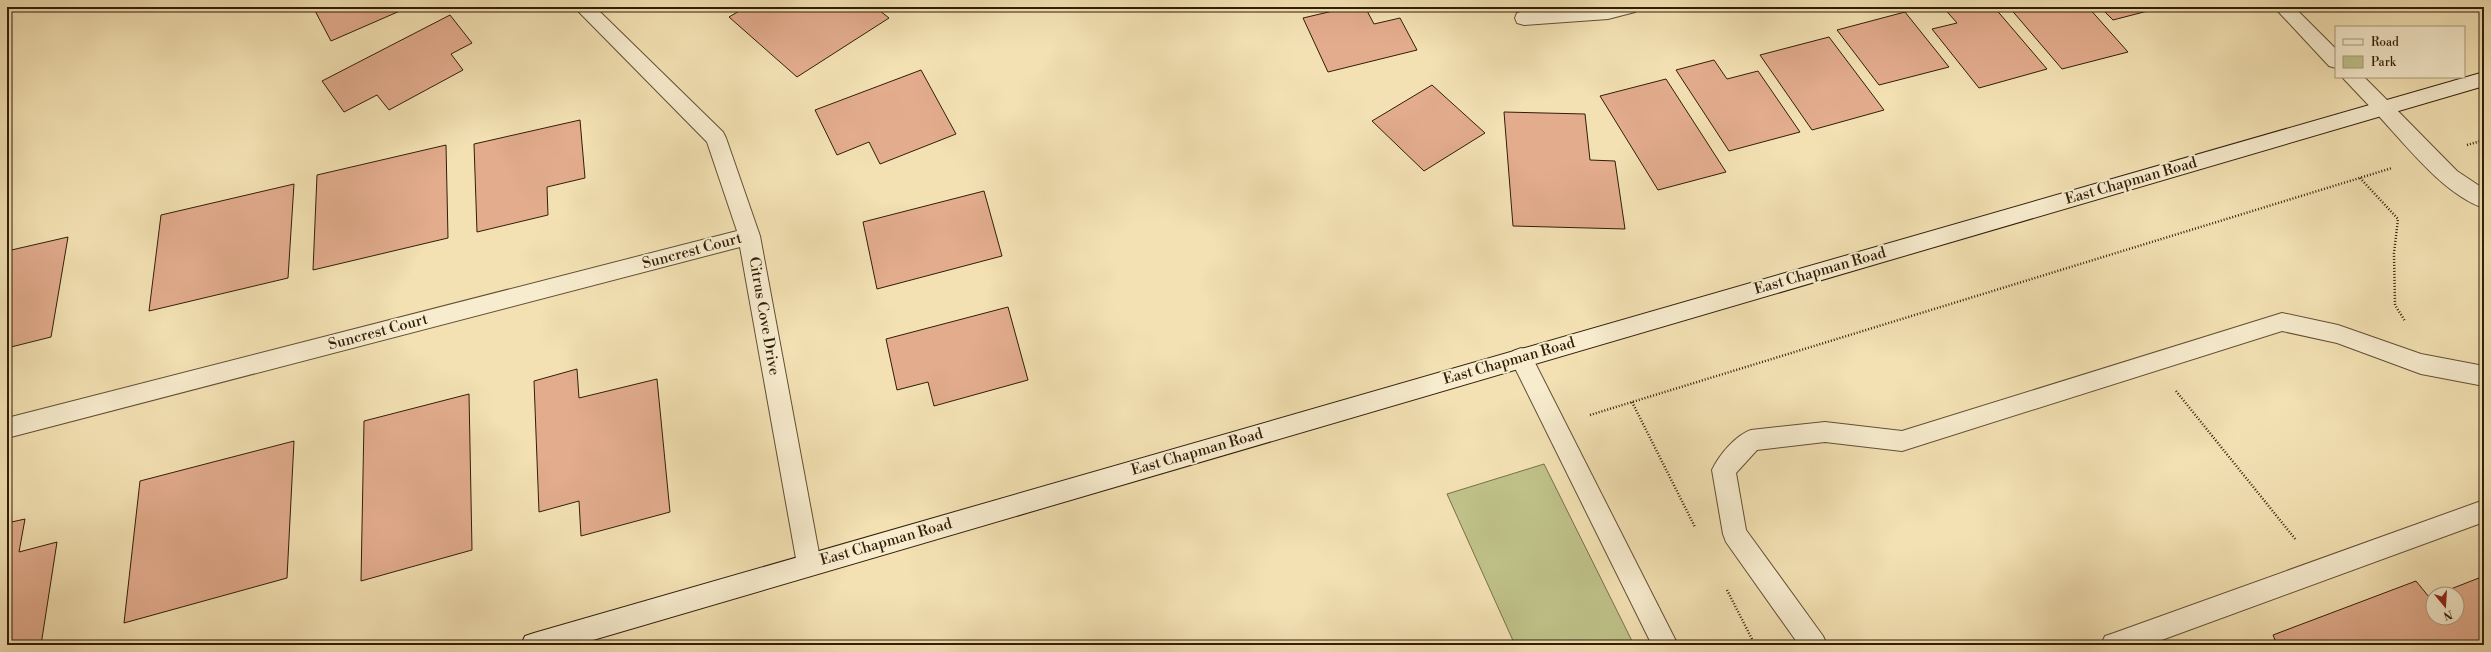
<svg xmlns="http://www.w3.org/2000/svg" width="2491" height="652" viewBox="0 0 2491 652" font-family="'Libre Bodoni',serif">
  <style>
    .green { fill: #bfc289; stroke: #787048 }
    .building { fill: #e2ac8d; stroke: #311e08 }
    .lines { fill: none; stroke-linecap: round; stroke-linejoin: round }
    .lane-casing { stroke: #624f33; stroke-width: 2 }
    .street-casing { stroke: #624f33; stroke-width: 2 }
    .secondary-casing { stroke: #311e08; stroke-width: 2 }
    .path { stroke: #311e08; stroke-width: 2.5; stroke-dasharray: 1 2; stroke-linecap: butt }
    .lane { fill: #f7ecce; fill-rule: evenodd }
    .street { fill: #f7ecce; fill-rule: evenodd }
    .secondary { fill: #f7ecce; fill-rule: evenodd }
    .labels { text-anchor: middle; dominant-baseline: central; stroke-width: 4; stroke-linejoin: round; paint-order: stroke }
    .street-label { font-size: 15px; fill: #311e08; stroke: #f7ecce }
  </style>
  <rect width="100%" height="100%" fill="#f3e1b3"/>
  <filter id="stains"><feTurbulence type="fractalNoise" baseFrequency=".005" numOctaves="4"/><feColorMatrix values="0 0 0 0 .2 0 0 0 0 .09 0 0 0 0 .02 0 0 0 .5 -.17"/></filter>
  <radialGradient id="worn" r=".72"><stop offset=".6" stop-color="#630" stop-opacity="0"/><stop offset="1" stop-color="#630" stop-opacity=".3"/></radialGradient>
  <path class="green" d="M1544,464L1634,645H1515L1447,494Z"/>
  <g class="building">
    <path d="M313,7H409L331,41Z"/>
    <path d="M746,7H875L889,18L797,77L729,17Z"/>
    <path d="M1350,7H1365L1374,24L1400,18L1417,50L1328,72L1303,18Z"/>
    <path d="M1943,7H1994L2047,69L1979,88L1932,29L1957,23Z"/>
    <path d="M2009,7H2088L2128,52L2062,69Z"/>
    <path d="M2100,7H2163L2113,20Z"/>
    <path d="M1905,12L1949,67L1879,85L1837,30Z"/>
    <path d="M450,15L472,43L451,54L463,70L389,110L377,95L344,112L322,81Z"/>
    <path d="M1829,37L1884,110L1812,130L1760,55Z"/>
    <path d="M1714,60L1727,79L1758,71L1800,132L1729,151L1676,70Z"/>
    <path d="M921,70L956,134L880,164L869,142L837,155L815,110Z"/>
    <path d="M1666,79L1726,172L1658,190L1600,96Z"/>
    <path d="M1432,85L1485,133L1424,171L1372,121Z"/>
    <path d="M1504,112L1585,114L1590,160L1615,161L1625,229L1513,226Z"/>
    <path d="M580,120L585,178L547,187L548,215L477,232L474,144Z"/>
    <path d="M446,145L448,238L313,270L317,175Z"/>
    <path d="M294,184L288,278L149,311L161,215Z"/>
    <path d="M984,191L1002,256L877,289L863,222Z"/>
    <path d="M68,237L51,337L7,348V251Z"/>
    <path d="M1008,307L1028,380L934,406L928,382L897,390L886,339Z"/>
    <path d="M577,369L579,398L657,379L670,512L581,536L579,501L539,512L534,381Z"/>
    <path d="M469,394L472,550L361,581L364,421Z"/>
    <path d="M294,441L287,578L124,623L140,481Z"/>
    <path d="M25,519L19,552L57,542L41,645H7V523Z"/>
    <path d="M2484,576V645H2277L2273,635L2416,581L2429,597L2433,596V618H2457V594H2438Z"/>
  </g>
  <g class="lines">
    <defs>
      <g id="lane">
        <path d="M2383,100L2390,103L2457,171L2484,189V208C2444,195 2405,144 2376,113L2373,108L2376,103Z"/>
        <path d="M2282,313L2338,325L2421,354L2484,366V386L2421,374L2337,343L2282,331L1902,451L1825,442L1757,450L1736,473L1746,530L1823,636L1827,645H1799L1726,542L1723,534L1712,470C1719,455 1736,435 1751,430L1825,422L1902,431Z"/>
        <path d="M1521,348L1529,351L1678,645H1652L1510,358L1513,351Z"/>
        <path d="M2484,500V522L2148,645H2101L2105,636L2114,633Z"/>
      </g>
      <g id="street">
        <path d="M574,7H595L723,132L726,138L760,236L821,564L818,572L809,575L800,572L797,564L740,247L7,438V418L737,231L707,142Z"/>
        <path d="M1582,7H1637L1635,12L1608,19L1524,25L1517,23L1515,18L1517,13L1524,11Z"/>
        <path d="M2274,7H2294L2336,49V68L2329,66Z"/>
        <path d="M2342,77H2364L2390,103L2393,108L2390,113L2383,116L2376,113Z"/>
      </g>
      <path id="secondary" d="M2484,72V86L576,645H521L525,636L534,633Z"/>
    </defs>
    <use href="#lane" class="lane-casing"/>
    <use href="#street" class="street-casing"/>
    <use href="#secondary" class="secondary-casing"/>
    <g class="path">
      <path d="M2467,145L2484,140"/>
      <path d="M2360,178L2398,219L2394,253L2395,305L2405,321"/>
      <path d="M2176,391L2296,540"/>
      <path d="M1632,402L1695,527"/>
      <path d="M1590,415L2392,168"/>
      <path d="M1727,590L1755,645"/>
    </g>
    <use href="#lane" class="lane"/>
    <use href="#street" class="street"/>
    <use href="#secondary" class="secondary"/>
  </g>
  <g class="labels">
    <g class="street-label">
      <text transform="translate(2131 181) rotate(-16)">East Chapman Road</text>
      <text transform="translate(692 251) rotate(-15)">Suncrest Court</text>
      <text transform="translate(1820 271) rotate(-16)">East Chapman Road</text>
      <text transform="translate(764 316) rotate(80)">Citrus Cove Drive</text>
      <text transform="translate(378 332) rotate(-15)">Suncrest Court</text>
      <text transform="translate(1509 361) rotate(-16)">East Chapman Road</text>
      <text transform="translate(1197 452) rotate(-16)">East Chapman Road</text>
      <text transform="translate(886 542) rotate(-16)">East Chapman Road</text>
    </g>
  </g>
  <rect width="2491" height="652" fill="none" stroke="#f3e1b3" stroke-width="24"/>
  <rect x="8" y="8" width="2475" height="636" fill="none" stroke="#311e08" stroke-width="2"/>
  <rect x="12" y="12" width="2467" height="628" fill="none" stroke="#311e08"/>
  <rect x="2335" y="26" width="130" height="52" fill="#f7ecce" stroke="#a89a7f"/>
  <rect x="2343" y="39" width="20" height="6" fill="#f7ecce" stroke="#a89a7f"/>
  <text x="2371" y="46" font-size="12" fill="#311e08">Road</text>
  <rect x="2343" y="56" width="20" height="12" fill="#bfc289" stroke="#a89a7f"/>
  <text x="2371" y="66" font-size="12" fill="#311e08">Park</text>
  <g transform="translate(2445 606) rotate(162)"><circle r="19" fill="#f7ecce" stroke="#a89a7f"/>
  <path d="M0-3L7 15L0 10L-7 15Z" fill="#8f2418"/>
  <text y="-6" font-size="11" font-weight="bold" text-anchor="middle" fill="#311e08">N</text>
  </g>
  <rect width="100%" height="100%" filter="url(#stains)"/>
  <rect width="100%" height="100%" fill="url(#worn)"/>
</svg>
